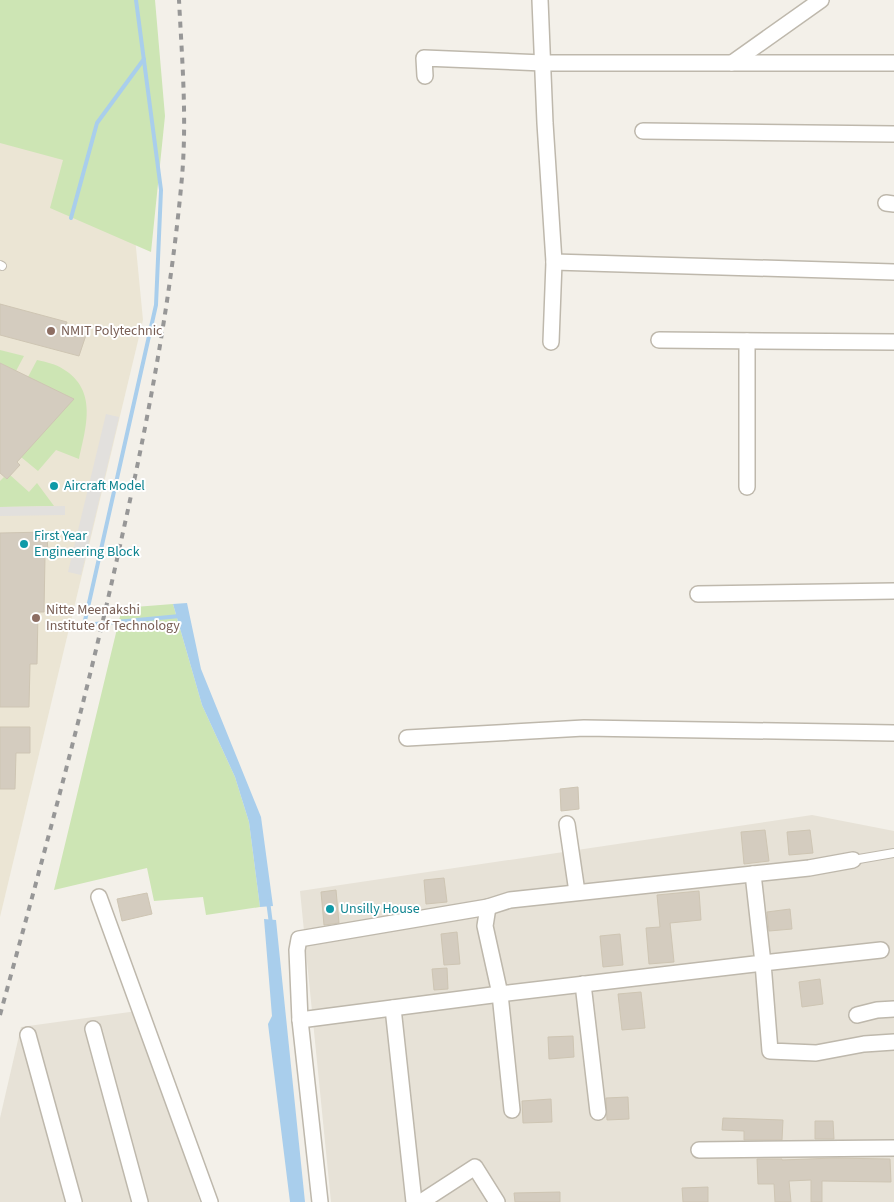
<svg xmlns="http://www.w3.org/2000/svg" width="894" height="1202" viewBox="0 0 894 1202" font-family="'Source Sans 3',sans-serif">
  <style>
    .residential { fill: #e7e2d7 }
    .education { fill: #ebe5d4 }
    .green { fill: #cde5b4 }
    .parking { fill: #e2e0dd }
    .water { fill: #a9ceec }
    .lines { fill: none; stroke-linecap: round; stroke-linejoin: round }
    .stream { stroke: #a9ceec; stroke-width: 4 }
    .building { fill: #d4ccbf; stroke: #cec5b3 }
    .service-casing { stroke: #beb8ac; stroke-width: 10 }
    .minor-casing { stroke: #beb8ac; stroke-width: 18 }
    .service { stroke: #fff; stroke-width: 8 }
    .minor { stroke: #fff; stroke-width: 15 }
    .rail { stroke: #979797; stroke-width: 4; stroke-dasharray: 6 6; stroke-linecap: butt }
    .education-dot { fill: #8d6e63; stroke: #fff; stroke-width: 2 }
    .culture-dot { fill: #0f9aa8; stroke: #fff; stroke-width: 2 }
    .labels { text-anchor: middle; dominant-baseline: central; stroke-width: 4; stroke-linejoin: round; paint-order: stroke }
    .education-label { font-size: 14px; fill: #785e54; stroke: #fff; text-anchor: start }
    .culture-label { font-size: 14px; fill: #0d838f; stroke: #fff; text-anchor: start }
  </style>
  <rect width="100%" height="100%" fill="#f3f0e9"/>
  <g class="residential">
    <path d="M812,815L894,831V1202H331L300,891Z"/>
    <path d="M137,1011L200,1202H0V1118L21,1027Z"/>
  </g>
  <path class="education" d="M0,0H112L143,320L0,917Z"/>
  <g class="green">
    <path d="M0,0H155L165,116L151,252L50,208L63,160L0,143Z"/>
    <path d="M0,350L24,356L16,371L0,363Z"/>
    <path d="M37,360C46,362 56,364 63,369C98,390 86,427 79,459L56,450L38,471L21,457L28,377Z"/>
    <path d="M10,475L29,492L37,483L54,506L0,507V481L4,477L7,479Z"/>
    <path d="M173,604L202,705L235,777L249,822L260,907L206,915L203,897L154,901L147,868L54,890L122,608Z"/>
  </g>
  <g class="parking">
    <path d="M106,414L119,417L81,575L68,572Z"/>
    <path d="M65,506V515L0,516V507Z"/>
  </g>
  <g class="water">
    <path d="M187,603L201,669L261,817L273,906L260,907L249,822L235,777L202,705L173,604Z"/>
    <path d="M264,919L276,920L305,1202H290L268,1024L272,1016Z"/>
  </g>
  <g class="lines">
    <g class="stream">
      <path d="M136,0L161,190L156,305L84,625L180,616"/>
      <path d="M71,218L97,123L144,59"/>
      <path d="M268,901L271,924"/>
    </g>
  </g>
  <g class="building">
    <path d="M0,304L67,322L66,326L87,332L79,356L0,335Z"/>
    <path d="M0,363L74,399L17,462L20,465L7,479L0,473Z"/>
    <path d="M47,532L48,556H45L44,612H38L37,664H30L29,707H0V533Z"/>
    <path d="M0,727H30V753H16L15,789H0Z"/>
    <path d="M578,787L579,809L561,811L560,789Z"/>
    <path d="M765,830L769,861L744,864L741,832Z"/>
    <path d="M810,830L813,853L789,855L787,832Z"/>
    <path d="M444,878L447,902L426,904L424,880Z"/>
    <path d="M336,890L339,923L324,925L321,892Z"/>
    <path d="M699,891L701,920L670,923L674,962L649,964L646,928L660,927L657,895Z"/>
    <path d="M147,893L152,914L122,921L117,899Z"/>
    <path d="M790,909L792,929L769,931L767,912Z"/>
    <path d="M457,932L460,964L444,965L441,934Z"/>
    <path d="M620,934L623,965L603,967L600,936Z"/>
    <path d="M447,968L448,989L434,990L432,969Z"/>
    <path d="M820,979L823,1004L802,1007L799,982Z"/>
    <path d="M641,992L645,1028L622,1030L618,994Z"/>
    <path d="M573,1036L574,1057L549,1059L548,1037Z"/>
    <path d="M628,1097L629,1119L607,1120L606,1098Z"/>
    <path d="M551,1099L552,1122L523,1123L522,1101Z"/>
    <path d="M723,1118L783,1120L782,1140H744V1131L722,1130Z"/>
    <path d="M815,1121H833L834,1139H815Z"/>
    <path d="M834,1158L890,1159L891,1182L822,1181V1202H811V1180L789,1181L791,1202H775L774,1184H758L757,1159H782V1160Z"/>
    <path d="M708,1187V1202H683L682,1188Z"/>
    <path d="M560,1192V1202H515L514,1193Z"/>
  </g>
  <g class="lines">
    <defs>
      <g id="service">
        <path d="M0,265L2,266"/>
        <path d="M853,860L894,853"/>
      </g>
      <g id="minor">
        <path d="M540,0L545,123L554,262L551,342"/>
        <path d="M732,63L821,0"/>
        <path d="M425,76L424,58L543,63H894"/>
        <path d="M643,131L894,134"/>
        <path d="M886,203L894,204"/>
        <path d="M554,262L894,272"/>
        <path d="M659,340L894,342"/>
        <path d="M747,341V487"/>
        <path d="M698,594L894,591"/>
        <path d="M407,738L584,728L894,733"/>
        <path d="M567,824L577,892"/>
        <path d="M99,897L210,1202"/>
        <path d="M488,907L485,926L500,994L512,1110"/>
        <path d="M881,950L763,963L770,1051L816,1053L864,1044L894,1042"/>
        <path d="M583,984L598,1112"/>
        <path d="M393,1008L414,1202"/>
        <path d="M857,1015L877,1010L894,1009"/>
        <path d="M300,1020L500,994L763,963L753,874"/>
        <path d="M93,1029L140,1202"/>
        <path d="M28,1035L74,1202"/>
        <path d="M699,1150L894,1148"/>
        <path d="M320,1202L300,1020L297,950L299,939L488,907L510,900L809,868L853,860"/>
        <path d="M421,1202L475,1167L497,1202"/>
      </g>
    </defs>
    <use href="#service" class="service-casing"/>
    <use href="#minor" class="minor-casing"/>
    <use href="#service" class="service"/>
    <use href="#minor" class="minor"/>
    <path class="rail" d="M0,1015C43,858 86,701 121,541C148,421 171,299 182,177C187,118 182,59 179,0"/>
  </g>
  <g class="education-dot">
    <circle cx="51" cy="331" r="5"/>
    <circle cx="36" cy="618" r="5"/>
  </g>
  <g class="culture-dot">
    <circle cx="54" cy="486" r="5"/>
    <circle cx="24" cy="544" r="5"/>
    <circle cx="330" cy="909" r="5"/>
  </g>
  <g class="labels">
    <g class="education-label">
      <text x="61" y="331">NMIT Polytechnic</text>
      <text x="46" y="610">Nitte Meenakshi<tspan x="46" dy="16">Institute of Technology</tspan></text>
    </g>
    <g class="culture-label">
      <text x="64" y="486">Aircraft Model</text>
      <text x="34" y="536">First Year<tspan x="34" dy="16">Engineering Block</tspan></text>
      <text x="340" y="909">Unsilly House</text>
    </g>
  </g>
</svg>
